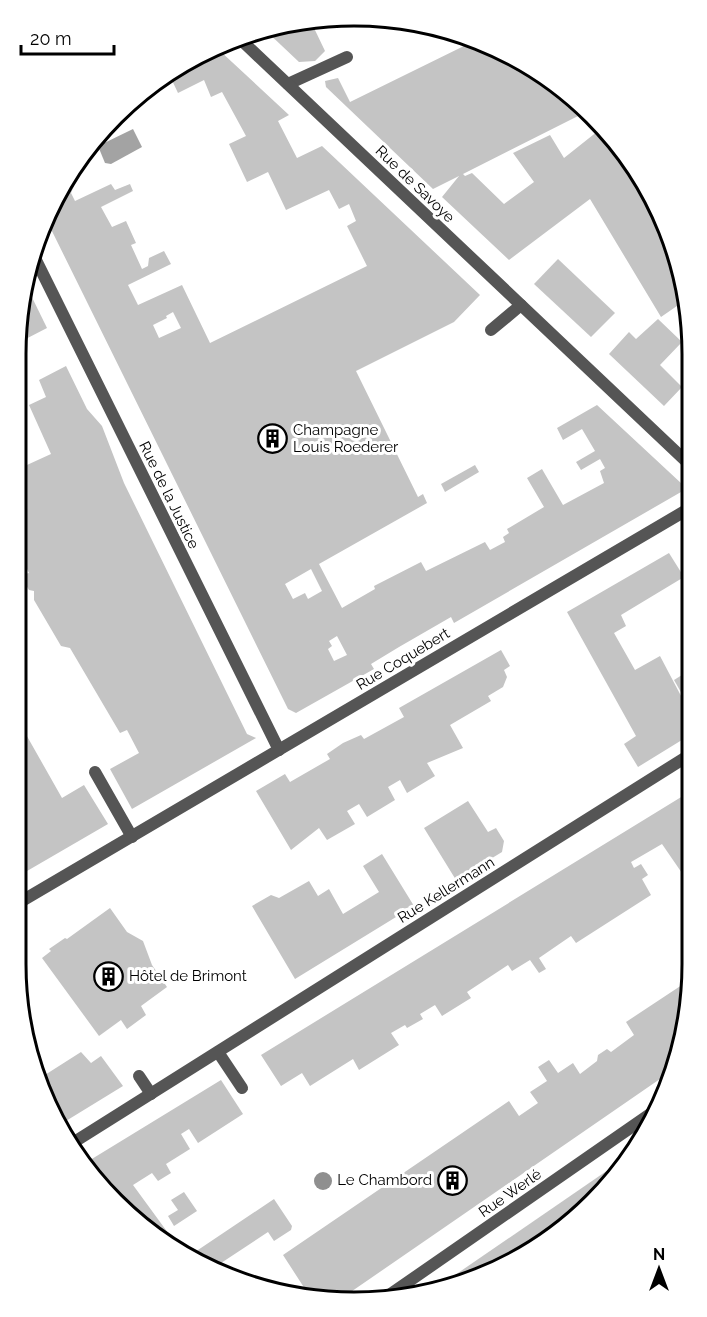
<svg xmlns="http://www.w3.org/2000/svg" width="707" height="1317" viewBox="0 0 707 1317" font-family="Raleway,sans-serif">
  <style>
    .water { fill: #a3a3a3 }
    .building { fill: #c4c4c4; fill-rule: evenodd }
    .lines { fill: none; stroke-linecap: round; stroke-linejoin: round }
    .service { stroke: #555; stroke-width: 12 }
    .minor { stroke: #555; stroke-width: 12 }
    .tree { fill: #8f8f8f }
    .labels { text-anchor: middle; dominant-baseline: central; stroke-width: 6; stroke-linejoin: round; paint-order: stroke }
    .street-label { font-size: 15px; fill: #000; stroke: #fff }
    .poi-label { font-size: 15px; fill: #000; stroke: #fff; text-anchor: start }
    .rim { fill: none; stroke: #000; stroke-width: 3 }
  </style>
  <rect width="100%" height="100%" fill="#fff"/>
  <path class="water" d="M133,129L142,147L111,164L105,163L98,146Z"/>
  <g class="building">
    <path d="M324,23L314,28L325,51L315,61L299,62L263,28Z"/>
    <path d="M470,43L522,60L588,111L463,174L465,176L472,173L504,204L534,182L513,153L550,135L564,158L603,127L635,166L674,244L687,299L661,317L590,199L509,260L442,197L459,176L433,189L326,87L325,81L338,78L350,102Z"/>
    <path d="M219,50L289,115L278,121L297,158L322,146L480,295L454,322L356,371L418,497L423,494L427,503L319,564L342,608L375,589L374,586L421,562L426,571L485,542L490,550L505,542L503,537L509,533L507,529L544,507L527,478L542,469L563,505L604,483L600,471L605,468L600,459L581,470L576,462L595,451L582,429L563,440L557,428L597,405L682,484L681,492L454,623L451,617L399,647L371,664L374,669L296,713L288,709L46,219L60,185L68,175L74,186L71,193L75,201L111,184L115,190L130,184L133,191L101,207L112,227L126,221L136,243L131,245L142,269L148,266L149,258L164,251L171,264L128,285L138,305L182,285L210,343L367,266L347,226L356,221L349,204L339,209L329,190L286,210L268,172L247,182L229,144L246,136L222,92L211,97L204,80L178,93L169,74ZM173,312L181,328L159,338L153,325L167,318L166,316ZM311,569L322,591L308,599L305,593L293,599L285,584ZM337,636L347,655L334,661L328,649L332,646L329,641Z"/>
    <path d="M558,259L615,313L591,337L534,284Z"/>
    <path d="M24,281L47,328L16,344V332Z"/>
    <path d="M658,319L682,342L660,365L682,387L664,406L609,354L629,332L636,339Z"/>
    <path d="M66,366L87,409L102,426L124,483L247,734L256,738L132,809L110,769L139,753L127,730L120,733L70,648L61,646L34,600V591L29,590L24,582L25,574L29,573L25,565L19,568L15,562L19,555L15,549L16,470L51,454L29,405L46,397L39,380Z"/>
    <path d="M475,465L479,472L445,492L441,484Z"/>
    <path d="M669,553L684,577L621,615L626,626L614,633L635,670L660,656L690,713V735L638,767L624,744L636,736L567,612Z"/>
    <path d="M501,650L510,666L504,670L507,677L503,687L488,696L491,701L450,725L463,748L427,763L435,776L407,793L400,780L388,787L395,800L367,817L359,804L347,811L355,824L327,840L319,828L291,850L256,791L285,774L290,782L323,763L330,759L327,754L343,743L361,735L364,739L404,717L399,708Z"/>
    <path d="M690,670V708L674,680Z"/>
    <path d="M15,715L62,798L84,785L108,824L15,878Z"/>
    <path d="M691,791V871L684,876L662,844L631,862L634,868L641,864L648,875L642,879L651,895L576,943L571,936L539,958L546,969L539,973L530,960L512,971L508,965L467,992L471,998L442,1016L435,1005L420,1014L423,1019L407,1028L405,1025L391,1033L399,1045L359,1070L353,1059L310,1086L302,1073L281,1086L261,1055Z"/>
    <path d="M468,801L488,832L496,828L504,841L502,852L456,880L424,828Z"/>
    <path d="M382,854L414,906L295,979L252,906L271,895L279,898L309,881L318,896L329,889L343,914L379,892L363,866Z"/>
    <path d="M110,908L127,932L143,941L152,965L167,987L141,1006L146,1015L127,1029L121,1020L99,1036L42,958L51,951L49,949L65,938L67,939Z"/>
    <path d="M15,938L24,950L15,957Z"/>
    <path d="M691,979L680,1051L673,1070L342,1298L298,1294L305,1289L283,1255L509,1101L519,1116L538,1103L530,1092L547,1081L538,1067L549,1060L558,1073L573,1063L580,1074L597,1061L598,1055L607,1049L611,1052L634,1035L626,1022Z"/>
    <path d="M81,1052L91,1063L101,1056L123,1086L61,1124L37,1080Z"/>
    <path d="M221,1080L243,1114L198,1143L189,1129L181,1134L190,1149L166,1164L171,1173L158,1181L152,1173L133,1185L182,1252L166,1245L82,1165Z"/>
    <path d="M624,1159L577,1218L483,1276L439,1286Z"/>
    <path d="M184,1192L197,1211L174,1226L168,1216L178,1210L171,1200Z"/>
    <path d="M274,1199L292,1226L291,1230L274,1241L268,1232L215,1267L189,1256Z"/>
  </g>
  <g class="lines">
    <g class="service">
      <path d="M288,84L347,57"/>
      <path d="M491,330L521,305"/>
      <path d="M95,772L132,837"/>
      <path d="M218,1052L242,1088"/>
      <path d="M139,1076L151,1094"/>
    </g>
    <g class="minor">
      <path d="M240,39L690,465"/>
      <path d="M32,252L279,750"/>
      <path d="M15,905L690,508"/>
      <path d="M71,1144L691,754"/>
      <path d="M382,1300L656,1110"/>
    </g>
  </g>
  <circle class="tree" cx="323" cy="1181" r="9"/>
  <defs>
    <symbol id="building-ring" viewBox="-11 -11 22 22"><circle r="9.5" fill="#fff" stroke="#000" stroke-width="1.5"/><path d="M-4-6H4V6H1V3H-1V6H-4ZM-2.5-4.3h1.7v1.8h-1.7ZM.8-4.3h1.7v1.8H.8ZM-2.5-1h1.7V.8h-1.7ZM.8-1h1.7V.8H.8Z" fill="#000"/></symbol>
  </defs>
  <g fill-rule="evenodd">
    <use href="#building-ring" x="256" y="422" width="33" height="33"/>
    <use href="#building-ring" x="92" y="960" width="33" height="33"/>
    <use href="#building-ring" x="436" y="1164" width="33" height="33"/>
  </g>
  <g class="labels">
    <g class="street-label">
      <text transform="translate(415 184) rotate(44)">Rue de Savoye</text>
      <text transform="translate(169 495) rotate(64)">Rue de la Justice</text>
      <text transform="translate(403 659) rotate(-31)">Rue Coquebert</text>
      <text transform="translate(446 890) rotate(-32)">Rue Kellermann</text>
      <text transform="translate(510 1193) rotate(-35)">Rue Werlé</text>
    </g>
    <g class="poi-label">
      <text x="293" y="430">Champagne<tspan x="293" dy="17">Louis Roederer</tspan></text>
      <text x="129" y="976">Hôtel de Brimont</text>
      <text x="432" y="1180" text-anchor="end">Le Chambord</text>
    </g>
  </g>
  <path d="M0 0H707V1317H0ZM354 26H354A328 328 0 0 1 682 354V964A328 328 0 0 1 354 1292H354A328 328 0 0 1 26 964V354A328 328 0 0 1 354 26Z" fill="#fff" fill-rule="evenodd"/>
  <path class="rim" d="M354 26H354A328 328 0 0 1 682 354V964A328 328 0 0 1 354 1292H354A328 328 0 0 1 26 964V354A328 328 0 0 1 354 26Z"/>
  <g transform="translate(659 1269)" stroke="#ffffff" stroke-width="4.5" paint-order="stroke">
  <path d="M0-4.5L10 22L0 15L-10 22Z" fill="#000000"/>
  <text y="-9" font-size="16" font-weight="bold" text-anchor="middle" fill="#000000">N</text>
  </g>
  <path d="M21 45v9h93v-9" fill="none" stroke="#000000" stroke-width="3"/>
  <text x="30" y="45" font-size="18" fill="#000000" stroke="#ffffff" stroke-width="4.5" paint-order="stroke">20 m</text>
</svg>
